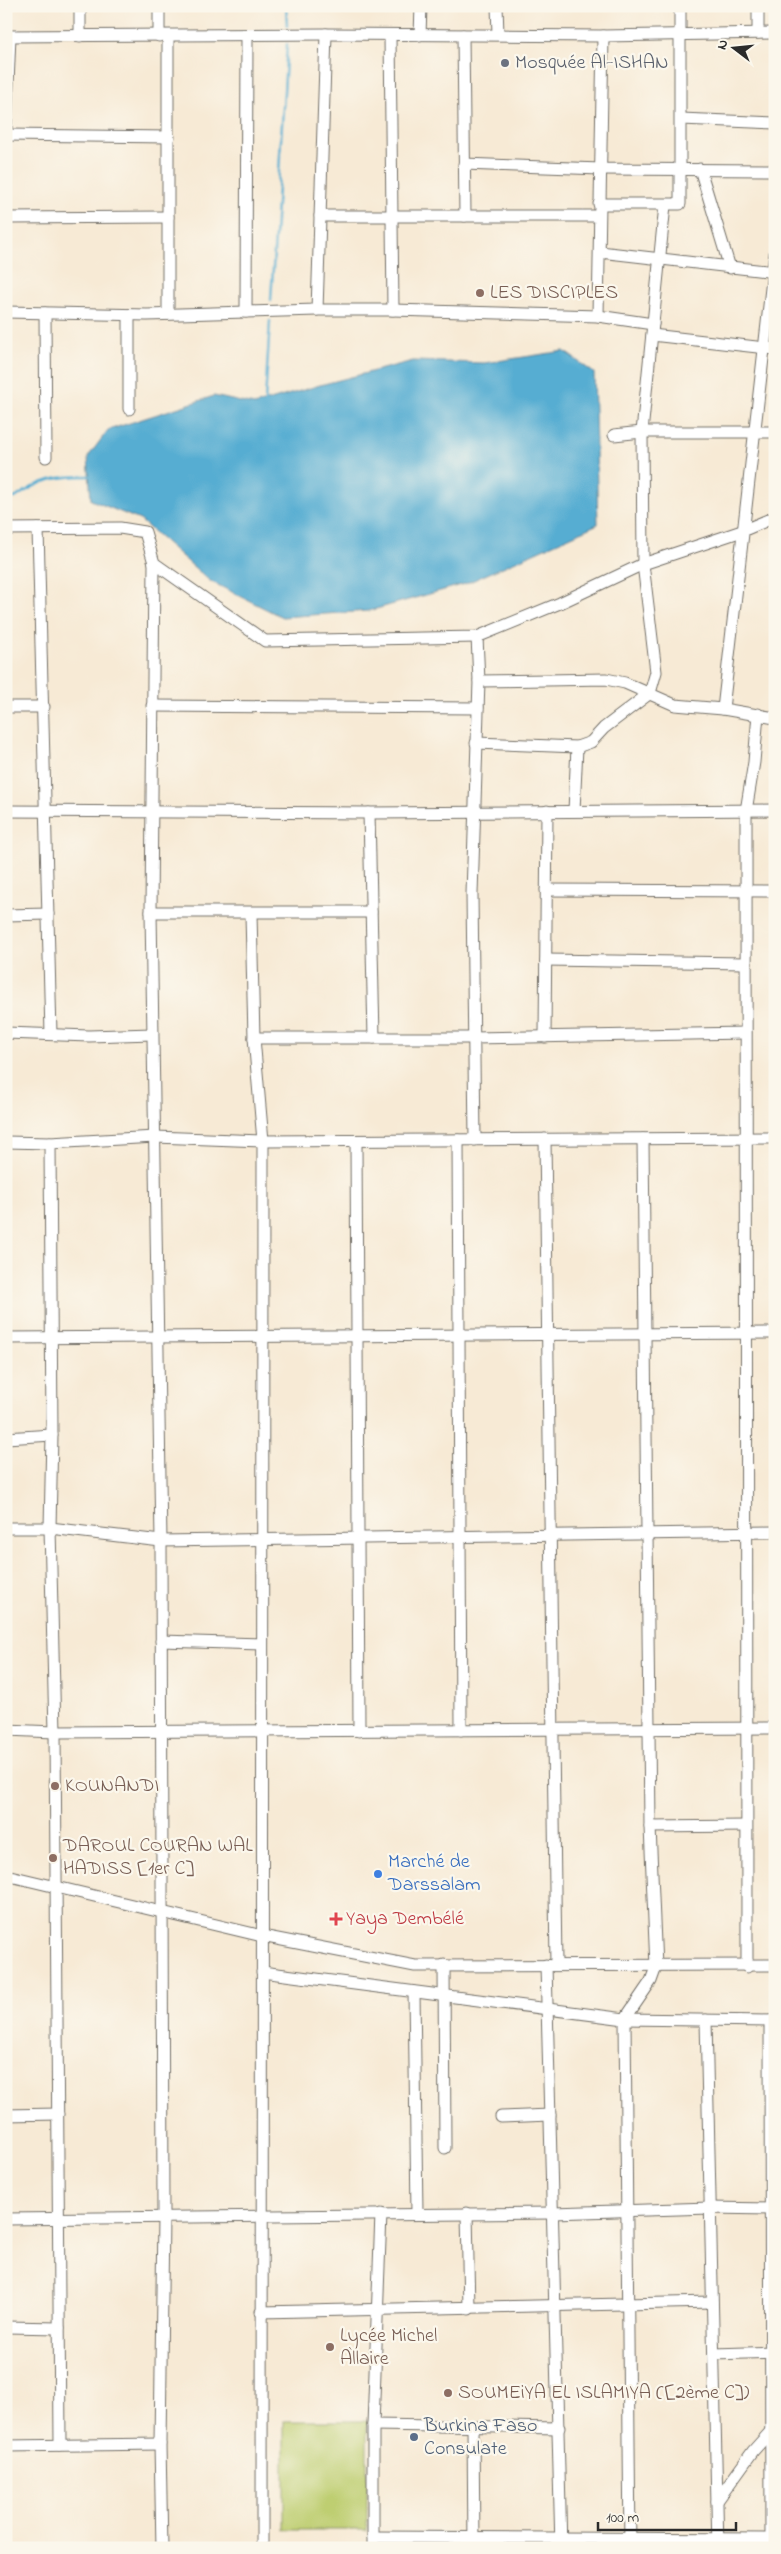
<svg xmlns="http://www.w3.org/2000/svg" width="781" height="2554" viewBox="0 0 781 2554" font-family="'Indie Flower',sans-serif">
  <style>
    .green { fill: #bece71; stroke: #747c4e }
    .water { fill: #56add2; stroke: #406c7e }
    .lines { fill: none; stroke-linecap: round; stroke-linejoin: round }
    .stream { stroke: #56add2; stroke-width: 2.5 }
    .minor-casing { stroke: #726e66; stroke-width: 13 }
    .minor { stroke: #fff; stroke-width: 11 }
    .worship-dot { fill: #6b7280; stroke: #fbf7ec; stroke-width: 2 }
    .education-dot { fill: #8d6e63; stroke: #fbf7ec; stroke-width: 2 }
    .shop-dot { fill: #3f7fe0; stroke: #fbf7ec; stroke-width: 2 }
    .health-dot { fill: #e0444e; stroke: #fbf7ec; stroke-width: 2 }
    .service-dot { fill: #5c6f8a; stroke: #fbf7ec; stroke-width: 2 }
    .labels { text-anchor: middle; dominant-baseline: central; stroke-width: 4.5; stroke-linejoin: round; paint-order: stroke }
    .worship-label { font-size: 20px; fill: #5b616d; stroke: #fbf7ec; text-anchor: start }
    .education-label { font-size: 20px; fill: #785e54; stroke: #fbf7ec; text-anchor: start }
    .shop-label { font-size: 20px; fill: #366cbe; stroke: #fbf7ec; text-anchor: start }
    .health-label { font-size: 20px; fill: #be3a42; stroke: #fbf7ec; text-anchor: start }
    .service-label { font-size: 20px; fill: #4e5e75; stroke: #fbf7ec; text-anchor: start }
  </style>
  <rect width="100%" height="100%" fill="#fbf7ec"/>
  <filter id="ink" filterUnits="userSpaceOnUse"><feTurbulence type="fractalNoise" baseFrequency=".02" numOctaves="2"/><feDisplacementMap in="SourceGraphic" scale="10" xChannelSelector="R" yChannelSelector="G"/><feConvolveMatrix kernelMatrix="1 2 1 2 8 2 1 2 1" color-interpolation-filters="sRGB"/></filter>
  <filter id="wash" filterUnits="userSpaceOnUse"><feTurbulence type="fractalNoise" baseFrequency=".0096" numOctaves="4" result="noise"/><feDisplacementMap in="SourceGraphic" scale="20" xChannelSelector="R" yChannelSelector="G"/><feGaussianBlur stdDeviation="1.12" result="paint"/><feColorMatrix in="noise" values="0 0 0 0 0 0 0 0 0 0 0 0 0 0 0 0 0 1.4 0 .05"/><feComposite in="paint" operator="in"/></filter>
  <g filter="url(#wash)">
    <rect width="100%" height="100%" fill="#f7ead5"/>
    <rect class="green" x="284" y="2421" width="83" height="109"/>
    <path class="water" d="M564,351L594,373L598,524L465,584L369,611L282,617L210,581L140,520L91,500L88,457L108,430L214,396L254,405L320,385L413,361L484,363Z"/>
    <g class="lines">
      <g class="stream">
        <path d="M286,6L287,26"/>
        <path d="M271,300L287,44"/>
        <path d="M265,402L270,321"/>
        <path d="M6,497L15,498C42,479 57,476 89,476"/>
      </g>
    </g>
  </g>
  <g filter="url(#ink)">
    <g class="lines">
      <defs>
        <g id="minor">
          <path d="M497,6L498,34"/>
          <path d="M758,33V6"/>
          <path d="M390,35L393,310"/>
          <path d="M420,35L421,6"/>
          <path d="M463,35L465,216"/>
          <path d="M6,36L326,34L603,36L775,33"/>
          <path d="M80,36V6"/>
          <path d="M159,36V6"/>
          <path d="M681,119L775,123"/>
          <path d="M6,133L10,36"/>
          <path d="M6,135L169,137"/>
          <path d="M464,164L601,169L775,170"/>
          <path d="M700,169L730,268"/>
          <path d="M599,204H680V6"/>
          <path d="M320,216H599"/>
          <path d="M6,218L168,217"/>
          <path d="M600,252L775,272"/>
          <path d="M317,310L326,34"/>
          <path d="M6,312L147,315L317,310H393L598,316L653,324"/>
          <path d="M246,312L247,35"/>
          <path d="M45,313L46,457"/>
          <path d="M168,314V36"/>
          <path d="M129,315V409"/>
          <path d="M598,316L603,36"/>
          <path d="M652,335L775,349"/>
          <path d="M614,435L642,432H775"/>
          <path d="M6,529L120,528L145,532L154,563L265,641L477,637L560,603L643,564L742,531L775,517"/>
          <path d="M38,529L51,1034"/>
          <path d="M154,563L151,912L161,1541L163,2217L160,2444L162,2548"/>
          <path d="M479,681L606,679L625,683L675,705L723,709L775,718"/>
          <path d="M152,706L478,708"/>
          <path d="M6,707H44"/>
          <path d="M723,709L775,253"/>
          <path d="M476,743L577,747L591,742L604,728L650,693L656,672L643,564L642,432L665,205"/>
          <path d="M6,811L369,813L775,810"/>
          <path d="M574,811L577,747"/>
          <path d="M369,813L374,1038"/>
          <path d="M546,890L775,891"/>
          <path d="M151,912H371"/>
          <path d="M251,914L254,1038L263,1141L262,2548"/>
          <path d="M6,915L48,914"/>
          <path d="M546,960L745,963"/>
          <path d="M6,1033L89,1036L152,1034"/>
          <path d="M545,1037L547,811"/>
          <path d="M254,1038H473L745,1033"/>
          <path d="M545,1139L556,1965"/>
          <path d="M458,1140L461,1730"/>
          <path d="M475,1140L472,894L479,681L477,637"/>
          <path d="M356,1141L359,1731"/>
          <path d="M6,1142L50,1143L155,1137L263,1141L775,1138"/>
          <path d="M50,1143L52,1435L50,1528L55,1732L60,2445"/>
          <path d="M6,1338L775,1333"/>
          <path d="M6,1438L52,1435"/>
          <path d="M6,1528H50L161,1541L775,1532"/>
          <path d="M161,1641L262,1644"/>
          <path d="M6,1730L55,1732L775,1728"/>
          <path d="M650,1827L746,1826"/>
          <path d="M6,1875L262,1936L415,1966L775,1965"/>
          <path d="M444,1965L445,2148"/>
          <path d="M546,1965L561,2548"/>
          <path d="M747,1967L746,811L754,762L758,714"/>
          <path d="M262,1972L625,2019L775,2021"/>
          <path d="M414,1992L417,2213"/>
          <path d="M706,2020L718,2548"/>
          <path d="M770,2021L771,2548"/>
          <path d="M6,2115L58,2114"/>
          <path d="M501,2117L550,2115"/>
          <path d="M467,2213L469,2309"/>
          <path d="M6,2219L553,2213L710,2208L772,2209"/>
          <path d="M261,2312L712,2302"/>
          <path d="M6,2327L59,2328"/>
          <path d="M714,2354L775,2352"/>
          <path d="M373,2425L559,2428"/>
          <path d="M473,2426L474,2548"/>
          <path d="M6,2446L160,2444"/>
          <path d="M717,2501L753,2451L771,2431"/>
          <path d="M373,2537L775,2539"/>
          <path d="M373,2548V2425L381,2214"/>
          <path d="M630,2548L625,2019L651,1981L656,1967L650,1827L643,1139"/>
        </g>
      </defs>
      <use href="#minor" class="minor-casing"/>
      <use href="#minor" class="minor"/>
    </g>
  </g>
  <circle class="worship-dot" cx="505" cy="63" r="5"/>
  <g class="education-dot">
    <circle cx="480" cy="293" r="5"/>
    <circle cx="55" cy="1786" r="5"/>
    <circle cx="53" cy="1858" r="5"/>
    <circle cx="330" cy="2347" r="5"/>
    <circle cx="448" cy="2393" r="5"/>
  </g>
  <circle class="shop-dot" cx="378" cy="1874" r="5"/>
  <path class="health-dot" d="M333.5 1911.5h5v5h5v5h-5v5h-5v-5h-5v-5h5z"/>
  <circle class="service-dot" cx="414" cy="2437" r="5"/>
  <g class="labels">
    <g class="worship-label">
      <text x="515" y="63">Mosquée Al-ISHAN</text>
    </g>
    <g class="education-label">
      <text x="490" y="293">LES DISCIPLES</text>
      <text x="65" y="1786">KOUNANDI</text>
      <text x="63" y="1846">DAROUL COURAN WAL<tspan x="63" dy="23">HADISS [1er C]</tspan></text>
      <text x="340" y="2336">Lycée Michel<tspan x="340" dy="23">Allaire</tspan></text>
      <text x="458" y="2393">SOUMEiYA EL ISLAMIYA ([2ème C])</text>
    </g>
    <g class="shop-label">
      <text x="388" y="1862">Marché de<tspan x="388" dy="23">Darssalam</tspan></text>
    </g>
    <g class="health-label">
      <text x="346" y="1919">Yaya Dembélé</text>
    </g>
    <g class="service-label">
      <text x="424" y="2426">Burkina Faso<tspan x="424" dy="23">Consulate</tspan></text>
    </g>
  </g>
  <rect width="781" height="2554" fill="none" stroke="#fbf7ec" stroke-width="25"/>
  <g transform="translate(734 48) rotate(286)" stroke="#fbf7ec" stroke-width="4" paint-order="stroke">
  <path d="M0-4L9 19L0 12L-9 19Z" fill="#2b2b2b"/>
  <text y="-8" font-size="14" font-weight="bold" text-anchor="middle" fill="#2b2b2b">N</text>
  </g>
  <path d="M598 2522v8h138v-8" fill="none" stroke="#2b2b2b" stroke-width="2.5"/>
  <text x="606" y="2522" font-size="15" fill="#2b2b2b" stroke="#fbf7ec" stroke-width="4" paint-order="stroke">100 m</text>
</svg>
